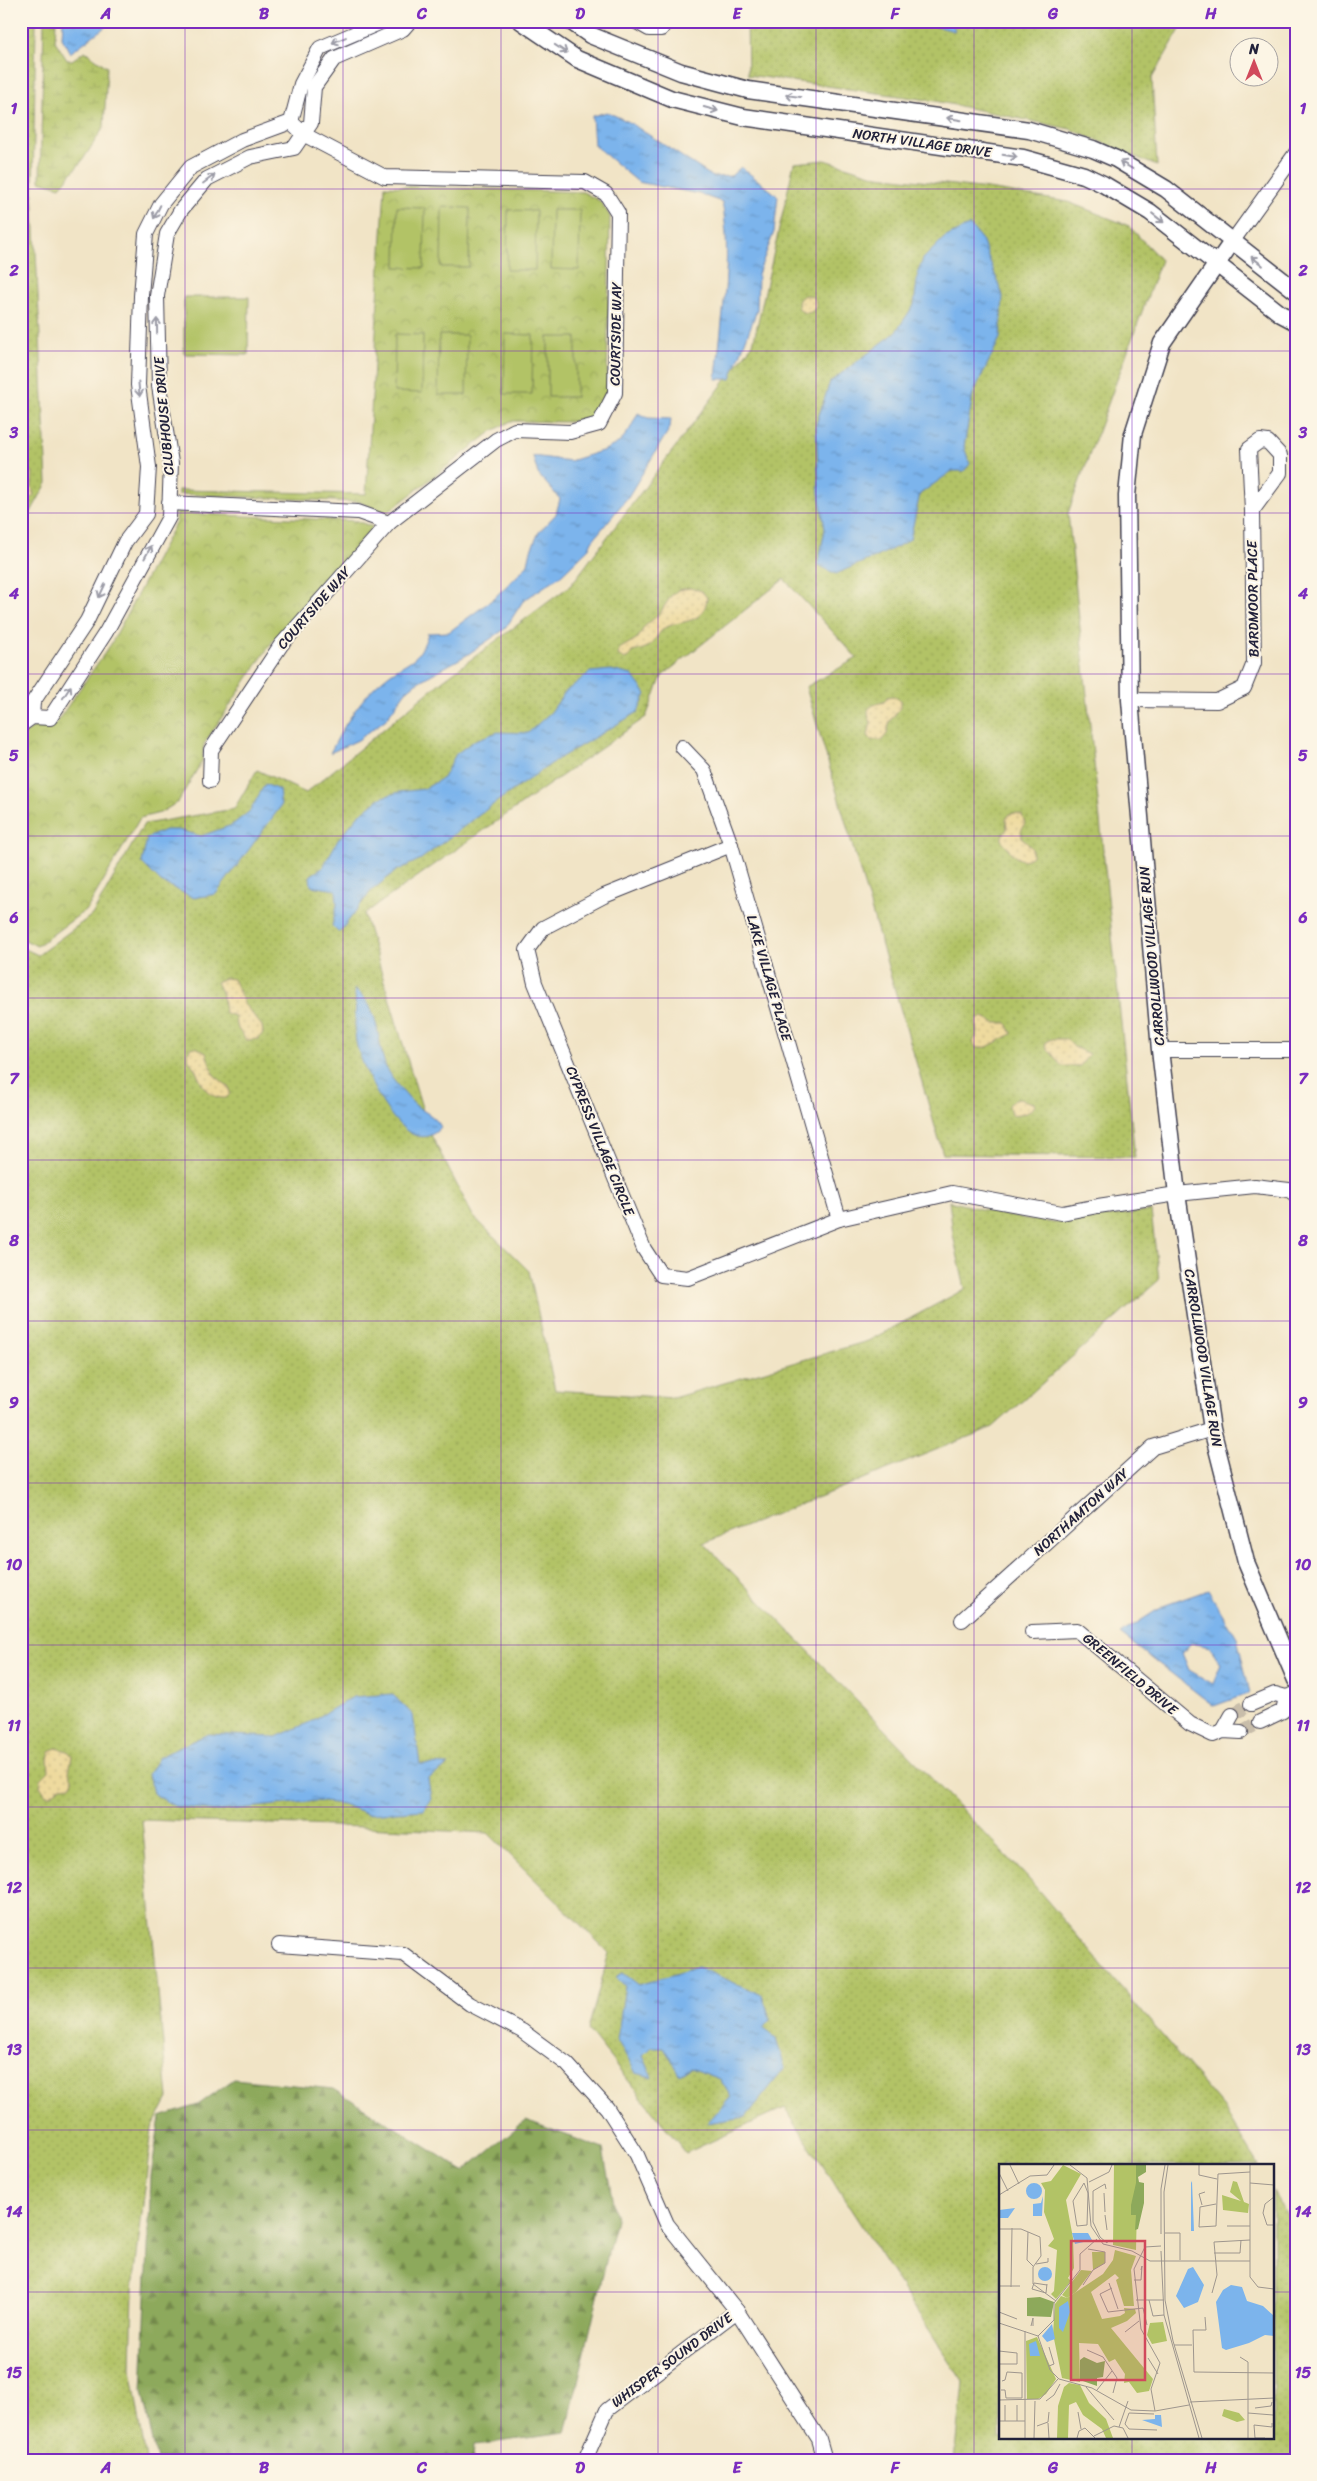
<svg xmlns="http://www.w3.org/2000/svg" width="1317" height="2481" viewBox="0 0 1317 2481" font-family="Sriracha,sans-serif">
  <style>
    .grass { fill: url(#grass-dots); stroke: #6a7250 }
    .forest { fill: url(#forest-firs); stroke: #58664b }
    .wetland { fill: url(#wetland-marsh); stroke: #6a7250 }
    .sand { fill: url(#sand-dots); stroke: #887e6c }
    .park { fill: url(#park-crowns); stroke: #6a7250 }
    .garden { fill: #b2c366; stroke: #6a7250 }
    .water { fill: url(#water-ripples); stroke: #4f6b94; fill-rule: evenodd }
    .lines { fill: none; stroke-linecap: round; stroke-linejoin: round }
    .minor-tunnel { stroke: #c8bdaa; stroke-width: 14; stroke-dasharray: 14 7; stroke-linecap: butt }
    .minor-casing { stroke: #413f50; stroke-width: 16 }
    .tertiary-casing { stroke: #413f50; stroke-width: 19 }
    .minor { stroke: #fff; stroke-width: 14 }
    .tertiary { stroke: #fff; stroke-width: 16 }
    .oneway { stroke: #9c9ca7 }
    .grid { fill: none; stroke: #7b2cbf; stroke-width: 1; stroke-opacity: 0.55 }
    .labels { text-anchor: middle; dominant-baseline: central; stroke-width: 4; stroke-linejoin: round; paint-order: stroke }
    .street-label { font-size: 14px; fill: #22223b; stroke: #fcf5e5 }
    .inset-road { fill: none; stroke: #9e968e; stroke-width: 1 }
    .view { fill: #d1495b; fill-opacity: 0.15; stroke: #d1495b; stroke-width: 2.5 }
    .inset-edge { fill: none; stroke: #22223b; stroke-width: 2.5 }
    .neatline { fill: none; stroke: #7b2cbf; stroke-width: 2 }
    .grid-label { font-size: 16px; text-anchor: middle; font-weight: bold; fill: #7b2cbf }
  </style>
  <defs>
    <pattern id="grass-dots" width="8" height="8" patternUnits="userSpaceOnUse" patternTransform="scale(1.25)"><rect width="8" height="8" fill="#b2c366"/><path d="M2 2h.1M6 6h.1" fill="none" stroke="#99a759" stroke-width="1.8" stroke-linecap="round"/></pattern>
    <pattern id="forest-firs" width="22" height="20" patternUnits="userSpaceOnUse" patternTransform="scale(1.25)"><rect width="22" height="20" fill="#8da95b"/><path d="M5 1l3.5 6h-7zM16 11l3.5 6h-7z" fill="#73894c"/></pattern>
    <pattern id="wetland-marsh" width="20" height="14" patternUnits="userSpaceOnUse" patternTransform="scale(1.25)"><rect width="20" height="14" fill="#b2c366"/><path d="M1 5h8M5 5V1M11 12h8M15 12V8" fill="none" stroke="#99a759"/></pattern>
    <pattern id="sand-dots" width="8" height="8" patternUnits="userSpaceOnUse" patternTransform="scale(1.25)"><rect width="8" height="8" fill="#eeda9e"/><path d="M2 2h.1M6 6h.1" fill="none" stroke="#ccbb89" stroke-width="1.8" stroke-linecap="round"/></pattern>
    <pattern id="park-crowns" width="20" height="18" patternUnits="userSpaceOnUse" patternTransform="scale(1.25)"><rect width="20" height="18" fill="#b2c366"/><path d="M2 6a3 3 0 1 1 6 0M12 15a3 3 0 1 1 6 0" fill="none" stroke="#99a759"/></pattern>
    <pattern id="water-ripples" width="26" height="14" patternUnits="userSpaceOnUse" patternTransform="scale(1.25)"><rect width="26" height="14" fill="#7cb4ec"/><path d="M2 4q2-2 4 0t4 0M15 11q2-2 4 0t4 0" fill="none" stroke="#6592c0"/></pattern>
  </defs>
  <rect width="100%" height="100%" fill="#fcf5e5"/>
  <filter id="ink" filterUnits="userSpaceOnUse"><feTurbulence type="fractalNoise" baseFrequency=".02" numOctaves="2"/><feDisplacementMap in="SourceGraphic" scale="10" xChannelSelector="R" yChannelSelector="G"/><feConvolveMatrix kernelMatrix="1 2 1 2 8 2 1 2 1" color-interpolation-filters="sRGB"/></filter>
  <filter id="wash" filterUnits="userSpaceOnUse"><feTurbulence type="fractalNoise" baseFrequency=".0096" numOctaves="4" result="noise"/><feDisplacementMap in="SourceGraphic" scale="20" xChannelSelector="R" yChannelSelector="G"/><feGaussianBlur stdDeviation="1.12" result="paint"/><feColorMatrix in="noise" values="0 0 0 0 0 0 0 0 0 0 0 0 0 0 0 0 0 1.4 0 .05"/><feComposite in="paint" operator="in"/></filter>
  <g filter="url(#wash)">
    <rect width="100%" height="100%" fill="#f1e4c6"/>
    <g class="grass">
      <path d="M21,21H36L33,189L47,483L21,530Z"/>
      <path d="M747,21H1185L1152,78L1157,166L1070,129L935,101L748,75Z"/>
      <path d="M825,160L878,176L988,189L1068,202L1129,226L1161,260L1068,513L1135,1157L943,1154L806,687L857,658L784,579L662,676L646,717L364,914L429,1131L473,1216L529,1271L555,1390L673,1398L868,1341L965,1289L953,1235L949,1201L1008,1216L1055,1223L1151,1211L1159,1280L993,1427L704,1543L1027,1877L1224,2108L1258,2165H1001V2437H1273V2191L1296,2230V2460H955L963,2382L785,2108L686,2153L588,2030L609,1953L488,1833L365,1827L142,1820L168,2098L152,2128L133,2290L131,2368L146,2460H21V947L38,955L92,915L144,824L234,809L257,770L306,793L442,681L571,585L753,344L794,163Z"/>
    </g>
    <path class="forest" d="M234,2079L334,2089L464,2171L526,2120L603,2149L616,2219L566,2433L474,2445L473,2460H157L142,2392L151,2176L160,2117L198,2105Z"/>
    <path class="wetland" d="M44,21H56L55,41L67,60H72L85,51L107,67L104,127L82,161L60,187L40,181Z"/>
    <g class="sand">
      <circle cx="807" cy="304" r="9"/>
      <path d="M25,467L33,472L32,487L34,495L21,505V468Z"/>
      <path d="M690,588L702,591L707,598C704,625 683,619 664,628C649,644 657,646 632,652L629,657L624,659L618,655L619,649L638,638L644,627L660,613L671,596L678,590Z"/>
      <path d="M893,696L900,700V708L890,721L887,734L882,740H871L868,735L871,722C863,707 872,705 884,702L887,697Z"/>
      <path d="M1016,813L1022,815L1025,823L1021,831L1022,838L1032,848V856C1019,867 1010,851 1002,841V836L1007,829L1006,819L1010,814Z"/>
      <path d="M225,978L233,979L245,1005L262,1026L263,1033L258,1039L246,1040L236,1026L235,1016L225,1013L223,996L216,982Z"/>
      <path d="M983,1017L995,1023H1007L1012,1034L987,1047L976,1048L973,1042L978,1032L976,1024L977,1020Z"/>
      <path d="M1052,1039H1066L1074,1047L1089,1054L1080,1066C1061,1064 1065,1072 1053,1055C1050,1051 1047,1051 1045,1046L1047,1041Z"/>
      <path d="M196,1047L206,1053L214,1075L229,1087L230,1094L226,1098C208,1099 202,1085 196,1071C192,1064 188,1061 187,1053L191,1048Z"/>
      <path d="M1019,1099L1034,1103L1035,1106L1027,1113L1011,1115L1009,1105L1013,1101Z"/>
      <path d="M56,1748L68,1751L72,1756L69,1772L73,1780L71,1785L61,1786L51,1795H46L40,1786L41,1779L49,1771L48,1759L50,1751Z"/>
    </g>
    <g class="park">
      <path d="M385,186L583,192L600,201L610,216L607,390L593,416L570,422L511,421L491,432L387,513L359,502L178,494V490L366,494Z"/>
      <path d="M177,513L357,521L373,527L274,639L204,744L202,761L178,802L160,813L140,818L87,909L37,946L21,938V737L34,727H49L56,723L111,644L176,522Z"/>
    </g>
    <g class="garden">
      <path d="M397,207L425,208L424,268L396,267Z"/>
      <path d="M442,207L470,208L469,267H441Z"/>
      <path d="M508,210L536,211L535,270H507Z"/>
      <path d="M552,210H580L579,270L551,269Z"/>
      <path d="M184,297H249L248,355L184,354Z"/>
      <path d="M395,334L423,335L422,393L394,392Z"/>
      <path d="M505,334L533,335L532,394H504Z"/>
      <path d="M439,335H467L466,395H438Z"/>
      <rect x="548" y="337" width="28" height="60"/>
    </g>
    <g class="water">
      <path d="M63,21H113L70,53L62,38Z"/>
      <path d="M913,21H952L955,31Z"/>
      <path d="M607,112L629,122L713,177L731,176L741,167L778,196L774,232L758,274L757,310L731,379H716C721,320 733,260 722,202L699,194L638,182L594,145L592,116Z"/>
      <path d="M970,225L982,240L1003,296L1000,338L973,394L971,406L964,447L970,464L964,471H952L920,494L910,539C887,554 861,562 836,574L818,565L825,529L819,494L816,424L830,382L895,333L914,305L918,272L923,259L944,238Z"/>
      <path d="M638,413L648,418L671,419L670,428L628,497L592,541L589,548L560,576L523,601L505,629L467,655L416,683L406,691L386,719L358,740L330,753C344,725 362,695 387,676C409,659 419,663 428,633L449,632L493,599L518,575L528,564L531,550L539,532L556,514L560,499L538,474L533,456L570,461L605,450L620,442L630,429Z"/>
      <path d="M611,670L632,675L646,694L638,712L558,759L499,800L421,859L396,871L371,891L339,933L332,926L337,905L336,890L311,886L310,876L323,867L338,840L358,816L380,798L399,792L424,789L443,778L456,754L475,740L498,732L528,733L551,712L565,692L590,672Z"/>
      <path d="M265,784L279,790L281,806L216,894L194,898L161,882L142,863L147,838L165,830H178L201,836L232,825L250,811Z"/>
      <path d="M354,989C383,1008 375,1045 388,1072C394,1082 404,1093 412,1102C422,1112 434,1114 441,1127C406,1168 361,1068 356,1042C353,1025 358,1007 354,989Z"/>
      <path d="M1208,1590L1237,1638L1250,1693L1214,1706L1120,1634L1163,1606ZM1191,1643L1210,1647L1221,1664L1213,1684L1189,1670L1182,1653Z"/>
      <path d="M392,1694L413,1715L420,1764L449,1765L428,1779L431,1798L424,1810L368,1814L342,1804L315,1801L218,1811L174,1806L153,1793L148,1774L159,1757L208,1734L276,1737L310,1722L353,1697Z"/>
      <path d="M698,1967L762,1995L771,2020L763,2028L776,2038L785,2068L746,2117L707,2123L731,2097L720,2079L691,2068L680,2074L664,2047H651L643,2055L652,2077L636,2073L617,2040L625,1986L616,1977L623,1973L639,1985Z"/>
    </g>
  </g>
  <g filter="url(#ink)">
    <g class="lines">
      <g class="minor-tunnel">
        <path d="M1232,1715L1251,1704"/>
        <path d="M1241,1732L1260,1722"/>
      </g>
      <defs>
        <g id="minor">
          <path d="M635,21L649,29H661L667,21"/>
          <path d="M1232,242L1296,153"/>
          <path d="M169,503L358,512L389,523"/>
          <path d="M1130,700L1217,701L1244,688L1254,663L1252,511L1280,473V455L1268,442L1260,441L1249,449L1252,511"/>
          <path d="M32,717L33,702L87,621L125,542L146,514L149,467L138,385L141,296L146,234L161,204L191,167L242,140L291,122L301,84L320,48L384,21"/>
          <path d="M21,725L32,717L50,718L106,632L169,517L171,463L159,386L157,296L167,234L181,210L207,179L250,157L294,148L311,123L314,87L334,59L403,29L410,21"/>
          <path d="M682,747L704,770L731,845L839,1219"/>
          <path d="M210,781L211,750L281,645L389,523L496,440L515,430L570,432L599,424L615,393L618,213L606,194L585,182L385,177L305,135L291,122"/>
          <path d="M731,845L604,896L543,928L527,950L535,983L644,1249L661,1275L688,1278L839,1219L952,1193L1062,1213L1098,1206L1177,1194L1255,1186L1289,1190L1296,1195"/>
          <path d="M1160,1050H1296"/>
          <path d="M962,1620L1153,1447L1212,1429"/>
          <path d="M1032,1632L1077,1630L1190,1724L1213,1735L1223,1731L1241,1732"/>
          <path d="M1251,1704L1275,1694L1286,1697L1296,1694"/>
          <path d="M1260,1722L1283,1711L1286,1697"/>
          <path d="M1223,1731L1232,1715"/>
          <path d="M279,1945L403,1954L470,2004L522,2031L567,2064L607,2108L637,2155L667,2224L737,2311L819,2439L825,2460"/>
          <path d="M585,2460L607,2410L737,2311"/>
        </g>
        <g id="tertiary">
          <path d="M521,21L577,59L672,99L743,117L1023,158L1084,175L1103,184L1150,212L1281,314L1296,322"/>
          <path d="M570,21L590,35L681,72L748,90L1029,130L1093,149L1116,159L1166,189L1296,291"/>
          <path d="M1232,242L1162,343L1133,434L1127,496L1130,700L1160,1050L1177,1194L1212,1429L1246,1562L1296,1680"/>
        </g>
      </defs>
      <use href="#minor" class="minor-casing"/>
      <use href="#tertiary" class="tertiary-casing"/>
      <use href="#minor" class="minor"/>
      <use href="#tertiary" class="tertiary"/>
    </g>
    <defs><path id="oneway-shaft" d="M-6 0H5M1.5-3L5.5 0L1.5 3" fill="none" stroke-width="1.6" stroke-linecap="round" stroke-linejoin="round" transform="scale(1.25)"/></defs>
    <g class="oneway">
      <use href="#oneway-shaft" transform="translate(339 40) rotate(157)"/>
      <use href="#oneway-shaft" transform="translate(561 49) rotate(34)"/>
      <use href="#oneway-shaft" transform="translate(793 96) rotate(-172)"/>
      <use href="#oneway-shaft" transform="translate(711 109) rotate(15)"/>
      <use href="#oneway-shaft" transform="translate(954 119) rotate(-171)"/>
      <use href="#oneway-shaft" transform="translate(1010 156) rotate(9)"/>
      <use href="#oneway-shaft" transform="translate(1126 165) rotate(-149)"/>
      <use href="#oneway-shaft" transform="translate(209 179) rotate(-37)"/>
      <use href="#oneway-shaft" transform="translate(157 212) rotate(116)"/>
      <use href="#oneway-shaft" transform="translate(1158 218) rotate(38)"/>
      <use href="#oneway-shaft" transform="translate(1257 261) rotate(-142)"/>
      <use href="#oneway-shaft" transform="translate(157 326) rotate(-91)"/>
      <use href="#oneway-shaft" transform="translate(139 389) rotate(85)"/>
      <use href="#oneway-shaft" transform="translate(148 552) rotate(-61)"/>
      <use href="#oneway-shaft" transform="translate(102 591) rotate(115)"/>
      <use href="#oneway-shaft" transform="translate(67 692) rotate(-57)"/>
    </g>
  </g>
  <path class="grid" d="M185,21V2460M343,21V2460M501,21V2460M658,21V2460M816,21V2460M974,21V2460M1132,21V2165M21,189H1296M21,351H1296M21,513H1296M21,674H1296M21,836H1296M21,998H1296M21,1160H1296M21,1321H1296M21,1483H1296M21,1645H1296M21,1807H1296M21,1968H1296M21,2130H1296M21,2292H1001M1273,2292H1296M1132,2437V2460"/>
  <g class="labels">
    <g class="street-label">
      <text transform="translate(922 143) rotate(8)">NORTH VILLAGE DRIVE</text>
      <text transform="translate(616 334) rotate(-89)">COURTSIDE WAY</text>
      <text transform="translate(164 416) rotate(-95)">CLUBHOUSE DRIVE</text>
      <text transform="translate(1253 599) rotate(-91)">BARDMOOR PLACE</text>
      <text transform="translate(314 608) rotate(-49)">COURTSIDE WAY</text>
      <text transform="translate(1152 956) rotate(-95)">CARROLLWOOD VILLAGE RUN</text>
      <text transform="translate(769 978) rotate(74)">LAKE VILLAGE PLACE</text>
      <text transform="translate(600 1141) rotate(68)">CYPRESS VILLAGE CIRCLE</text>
      <text transform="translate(1203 1358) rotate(81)">CARROLLWOOD VILLAGE RUN</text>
      <text transform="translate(1081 1512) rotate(-42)">NORTHAMTON WAY</text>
      <text transform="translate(1130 1674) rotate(40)">GREENFIELD DRIVE</text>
      <text transform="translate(672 2360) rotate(-37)">WHISPER SOUND DRIVE</text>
    </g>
  </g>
  <g transform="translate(999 2164)">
    <rect width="275" height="275" fill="#f1e4c6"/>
    <path d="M64,1L82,10L67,36L74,74L75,104L69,114L72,117L57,135L52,130L55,127L58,86L49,82L55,75L45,48L46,26L42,19L52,17ZM115,1H139L137,86L114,81ZM116,86L137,92L132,106L135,142H125L117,116L120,114L116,110L92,128L103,155L121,152L126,149L125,144L136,145L137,149L128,157L112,164L154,215L150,227L138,229L130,218L125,219L126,210L116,195L110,198L99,180L80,179L81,218L63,214L54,170L56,140L62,132L68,134L104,110L114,96ZM70,219L81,221L90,239L107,255L114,274H107L103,265L84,251L77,238L70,241L69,274H58L59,242L65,223Z" fill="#b2c366"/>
    <path d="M137,1H147V8L139,13L140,18L145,19V39L139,65L136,66L137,51H132V41L137,19ZM41,133L55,138L52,153L28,152V134ZM85,193L98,199L106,197L104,213L98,214V222L81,216V196Z" fill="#8da95b"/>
    <path d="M234,17L238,18L245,38L250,40L249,49L224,46L223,31L242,37L231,28ZM164,158L168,177L153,180L148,171L151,159ZM225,245L240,249L246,256L238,258L223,252Z" fill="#b2c366"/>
    <path d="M93,88H106V99L94,106ZM82,106L93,107L77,128L68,134L63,131ZM38,173L57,215L47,230L39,235H28L27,177Z" fill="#b2c366"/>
    <path d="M193,17L195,67H192V19ZM27 27a8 8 0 1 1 16 0a8 8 0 1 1-16 0ZM44,32L43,52H34V40L42,39ZM16,44L9,54H0V46ZM73,69H89L93,76L76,80ZM194,103L205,121L199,138L185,144L177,132L189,105ZM39 110a7 7 0 1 1 14 0a7 7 0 1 1-14 0ZM232,121L243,123L248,137L264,142L275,152V172L266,171L250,179L227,186L223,184L217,138L224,126ZM69,137L71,148L64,168L60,164V143ZM53,160L56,175L48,178L43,172ZM37,177L41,192H31L30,180ZM156,251H162L163,263L143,256L156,255Z" fill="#7cb4ec"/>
    <path class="inset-road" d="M11,1L20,20M71,1L88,14L92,62L104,80L133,87L151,97H251M169,1L165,28L166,136L174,177L203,274M200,1V11L218,15M251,1V113L259,123L275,125M0,9L9,27M90,18L110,8L113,1M85,19L89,29L88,61L78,62L74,37ZM251,19L275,21M107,25L106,20L94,27V58L101,73L108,79L109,76M105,29L106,48M0,31L31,12L48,11L55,1M275,33L266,40L264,49L268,61H275M217,40L201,43L200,63L217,62L219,10L251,8M203,41L200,30L206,28M106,51L108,66M228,62H251M0,65H22L41,73L42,92L34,103V120L57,137M29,68L28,96L34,102M166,69H181V96M162,70V25L166,1M162,87L165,151L200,274M215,89H241L242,76M37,100L49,98V94M135,116H142L143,102L142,106M110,119L119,145M48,121L35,119L33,125L47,129L48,120M84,121L94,106L106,99V88L89,85M0,122H21M12,123L13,64M113,124L101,130L109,148L144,144L148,161M213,129L218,111L215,78L251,76M137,136H165M150,136L154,152L165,151M0,148L18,155M206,153L207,166H194L195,208L275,209M0,159L39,172L51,206L60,215L93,224L132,246L156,247L190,241M32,162L34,154V162M126,168L140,157M39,172L55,156V139L81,106V90L98,75M175,181H193M88,186L104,193L118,214L114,229M0,187L18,189V200H0M241,193L249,198V274M149,194L159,210M50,202L55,200L50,183M87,223L115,256M2,226H6L7,234H23V209L8,208L6,216L3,217M98,226L113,207M0,236L41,235L59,215M47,237L55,231L61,220M191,238L275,234M256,244L272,242L273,238M156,247L152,225L161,199L142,165L135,105L146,83L162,82M79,248L82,265M249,249L274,251M155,250L130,249L126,260L130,265L158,266M0,257H26M6,257V241M18,257V241M49,259L50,274M38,262L49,258L50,248M120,263L129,237M95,272L115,262L124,264L129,274M26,274V167M35,274L36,237M78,274L80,267L86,264L96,274M266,274H256L255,261L273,263V259"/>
    <path class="view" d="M72,77H146V216H72Z"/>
    <rect width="275" height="275" class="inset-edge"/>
  </g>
  <rect width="1317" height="2481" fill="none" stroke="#fcf5e5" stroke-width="55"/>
  <g transform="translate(1254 62)"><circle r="24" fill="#fcf5e5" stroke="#a5a1a1"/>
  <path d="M0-4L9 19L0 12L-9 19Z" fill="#d1495b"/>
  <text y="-8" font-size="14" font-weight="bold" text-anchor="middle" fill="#22223b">N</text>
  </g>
  <rect x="28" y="28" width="1262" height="2426" class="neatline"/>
  <g class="grid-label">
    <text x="106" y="19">A</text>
    <text x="264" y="19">B</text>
    <text x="422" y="19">C</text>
    <text x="580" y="19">D</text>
    <text x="737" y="19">E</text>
    <text x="895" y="19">F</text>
    <text x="1053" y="19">G</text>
    <text x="1211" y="19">H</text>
    <text x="14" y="114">1</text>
    <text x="1303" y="114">1</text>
    <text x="14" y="276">2</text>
    <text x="1303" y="276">2</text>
    <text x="14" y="438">3</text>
    <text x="1303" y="438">3</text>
    <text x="14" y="599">4</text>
    <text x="1303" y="599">4</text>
    <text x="14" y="761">5</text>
    <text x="1303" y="761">5</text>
    <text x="14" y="923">6</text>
    <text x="1303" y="923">6</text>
    <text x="14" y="1084">7</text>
    <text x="1303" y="1084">7</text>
    <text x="14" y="1246">8</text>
    <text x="1303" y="1246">8</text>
    <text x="14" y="1408">9</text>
    <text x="1303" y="1408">9</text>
    <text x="14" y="1570">10</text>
    <text x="1303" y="1570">10</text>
    <text x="14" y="1731">11</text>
    <text x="1303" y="1731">11</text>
    <text x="14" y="1893">12</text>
    <text x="1303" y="1893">12</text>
    <text x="14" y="2055">13</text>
    <text x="1303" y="2055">13</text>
    <text x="14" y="2217">14</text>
    <text x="1303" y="2217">14</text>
    <text x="14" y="2378">15</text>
    <text x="1303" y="2378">15</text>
    <text x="106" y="2473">A</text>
    <text x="264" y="2473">B</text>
    <text x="422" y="2473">C</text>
    <text x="580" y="2473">D</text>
    <text x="737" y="2473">E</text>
    <text x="895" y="2473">F</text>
    <text x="1053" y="2473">G</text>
    <text x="1211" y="2473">H</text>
  </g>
</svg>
